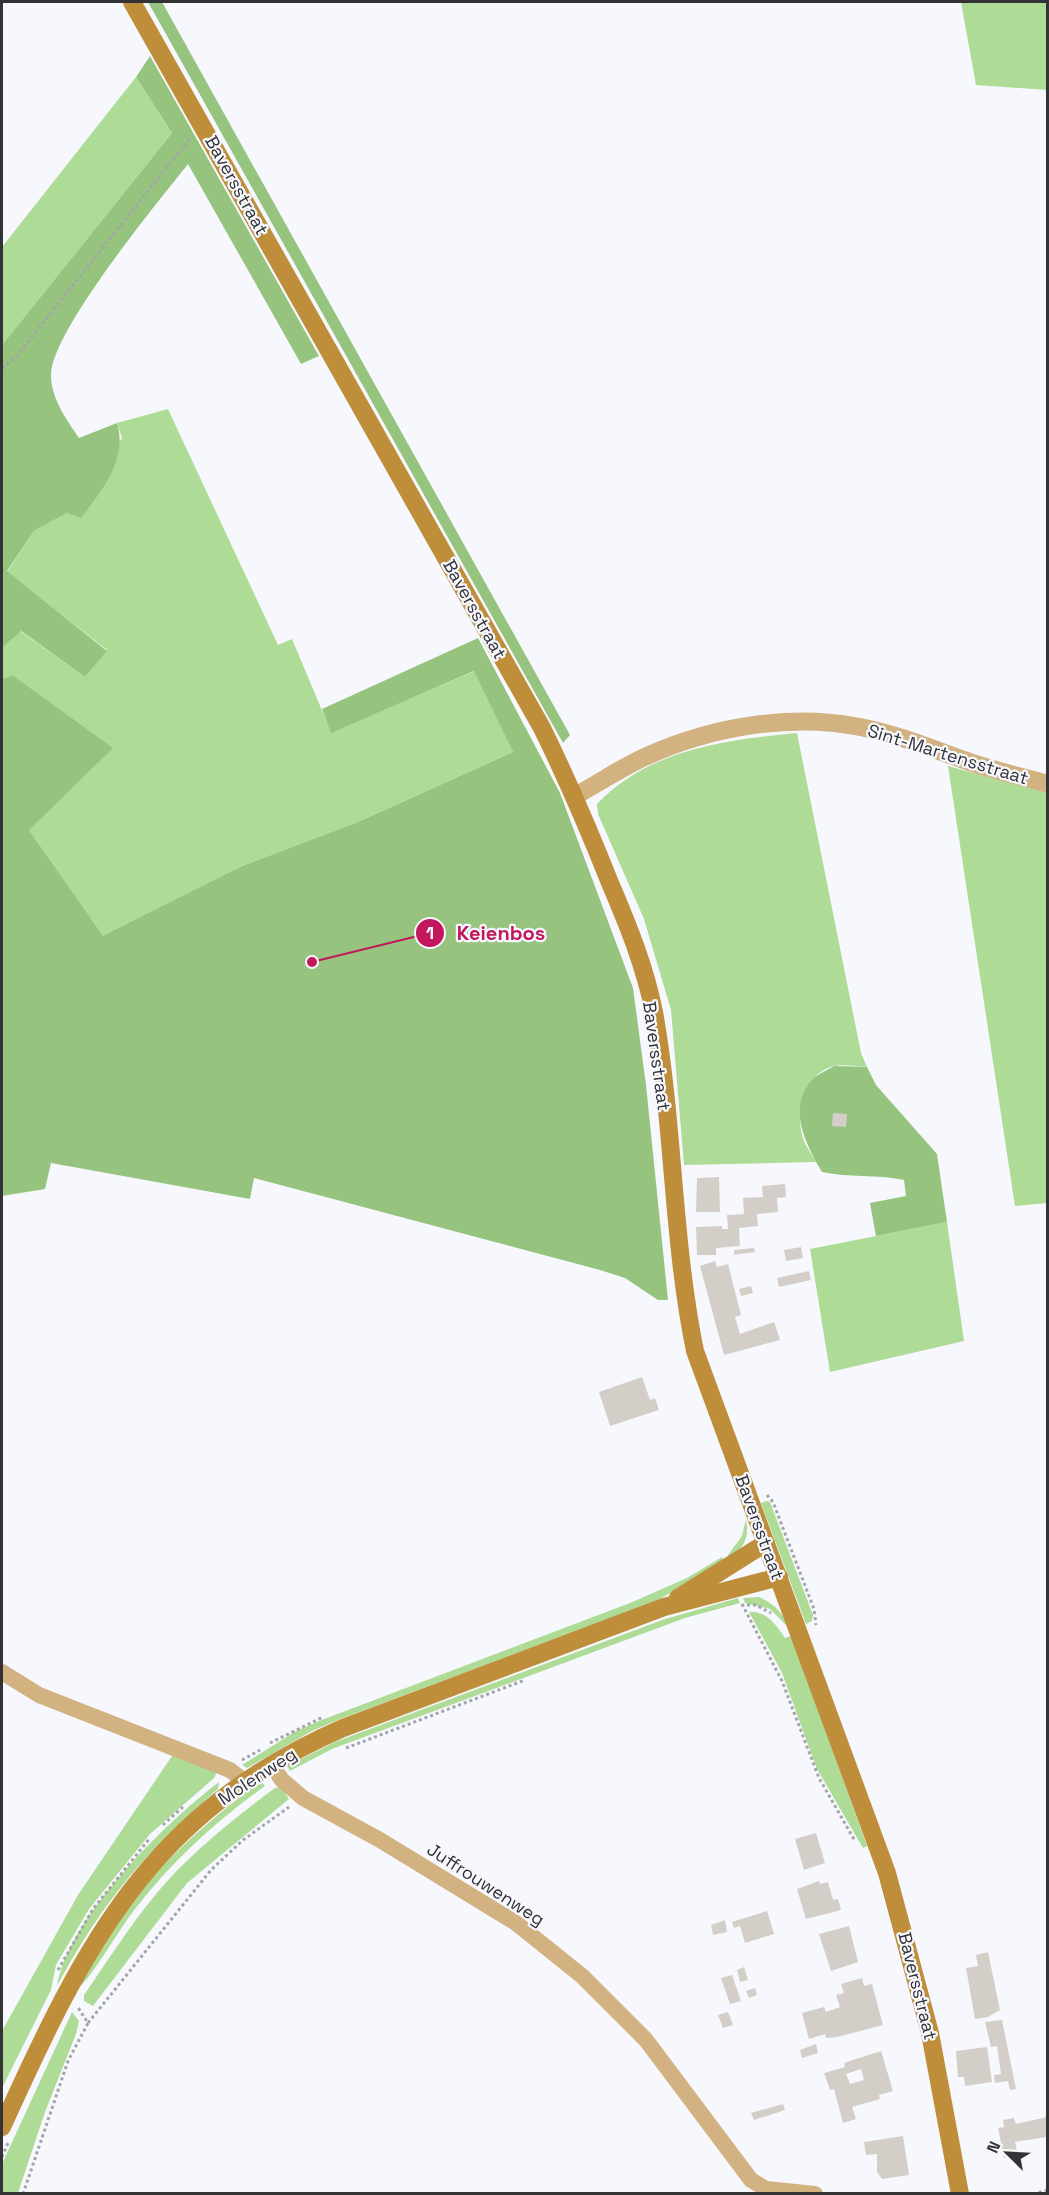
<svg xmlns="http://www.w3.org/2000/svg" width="1049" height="2195" viewBox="0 0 1049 2195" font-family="'Space Grotesk',sans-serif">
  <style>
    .green { fill: #aedc96 }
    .forest { fill: #96c47e }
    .building { fill: #d4cec8; fill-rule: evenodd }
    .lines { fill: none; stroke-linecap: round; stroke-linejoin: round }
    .path { stroke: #a4a5a9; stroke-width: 3; stroke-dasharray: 3 3; stroke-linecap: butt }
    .minor { stroke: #d2b280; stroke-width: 16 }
    .tertiary { stroke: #d2b280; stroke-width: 18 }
    .secondary { stroke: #be8e3b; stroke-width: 18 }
    .labels { text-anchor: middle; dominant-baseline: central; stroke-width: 4.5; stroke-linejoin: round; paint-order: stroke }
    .street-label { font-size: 18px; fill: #333336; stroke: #f7f8fe }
    .leader { fill: none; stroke: #c2185b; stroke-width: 2 }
    .callout-dot { fill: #c2185b; stroke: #f7f8fe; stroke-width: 2 }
    .mark-label { font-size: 18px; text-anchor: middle; font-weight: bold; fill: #fff }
    .callout-label { font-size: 20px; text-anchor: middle; font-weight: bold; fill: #c2185b; stroke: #f7f8fe; stroke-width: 4.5; stroke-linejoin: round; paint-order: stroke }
  </style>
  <rect width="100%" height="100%" fill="#f7f8fe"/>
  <g class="green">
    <path d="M961,2H1047V90L976,85Z"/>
    <path d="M136,77L172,133L2,345V247Z"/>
    <path d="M168,409L278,645L292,639L331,732L475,671L513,752L358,822L242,866L103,937L29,830L12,675L2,679V648L20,631L85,677L107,650L7,572L34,531L67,513L122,438L117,423Z"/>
    <path d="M797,733L861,1053L867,1067C858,1067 844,1064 834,1066C803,1074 794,1115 804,1141C807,1148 812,1155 816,1162L684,1165L671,1010L644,919L598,814L597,804C649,749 726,740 797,733Z"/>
    <path d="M948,766L1047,793V1203L1015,1206Z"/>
    <path d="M947,1222L964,1341L830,1372L810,1249Z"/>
    <path d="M766,1501L770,1502L813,1615L812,1621L806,1624L761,1503Z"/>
    <path d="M746,1519C750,1539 743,1547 730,1560L728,1555L742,1536Z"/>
    <path d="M722,1557L725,1562L658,1600L340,1719L312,1731L247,1768L242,1765L296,1731L319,1721L630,1603L687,1578Z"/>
    <path d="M759,1597C774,1604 783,1612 789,1628L770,1609L745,1603L743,1598Z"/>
    <path d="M738,1598L740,1603L685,1618L367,1736L332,1749L290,1771L287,1766L335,1742L665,1619Z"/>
    <path d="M749,1612C766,1610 777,1626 785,1638L791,1636L867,1846L863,1848L817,1769L782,1673Z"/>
    <path d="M174,1753L212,1768L216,1774L214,1778L150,1834L89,1909L56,1965L51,1990L2,2088V2031L78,1895Z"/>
    <path d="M261,1781L265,1786C216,1821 172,1861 135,1909C122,1925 91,1979 79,1987C91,1966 102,1943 116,1923C156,1866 206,1822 261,1781Z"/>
    <path d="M219,1782L218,1789C145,1852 103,1901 57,1986C68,1918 165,1823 219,1782Z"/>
    <path d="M281,1787L289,1799L187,1883L93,2006L84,2001V1995C111,1956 137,1914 169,1879C201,1845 237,1816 275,1788Z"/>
    <path d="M72,2012L79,2021L76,2034L45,2112L18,2193H2V2164Z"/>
  </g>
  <g class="forest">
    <path d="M148,2H162L570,735L563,743Z"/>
    <path d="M150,56L319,356L301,364L188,164C158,202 48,335 51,377C52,400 67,420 79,438L117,423C128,459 102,491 81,518L67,513L34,531L7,571L107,651L85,677L21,631L2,648V345L172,133L136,77Z"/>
    <path d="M478,638L560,793L633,988L646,1085L668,1300H658L625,1278L600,1270L254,1178L250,1199L51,1163L45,1189L2,1196V679L12,675L113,748L29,830L103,936L242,866L358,822L513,752L474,671L331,733L322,709Z"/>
    <path d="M834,1066L867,1067L876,1085L937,1154L947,1222L876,1236L870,1203L906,1196L904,1180C876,1174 849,1178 822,1172C806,1145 786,1107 813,1079C818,1074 828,1070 834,1066Z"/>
  </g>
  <g class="building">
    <path d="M833,1113L847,1114L846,1127L832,1126Z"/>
    <path d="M719,1177L720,1212H696L697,1178Z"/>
    <path d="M785,1184L786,1197L777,1198L778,1212L757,1214L758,1226L739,1228L740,1246L716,1248V1255H697L696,1227L722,1226V1229H728L727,1215L744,1214L743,1198L763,1197L762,1186Z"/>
    <path d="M801,1247L803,1258L786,1261L784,1250Z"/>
    <path d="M754,1248L755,1252L734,1255V1250Z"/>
    <path d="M715,1261L717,1267L728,1264L741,1315L735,1317L740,1334L774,1322L780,1340L724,1355L700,1266Z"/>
    <path d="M809,1271L811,1280L779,1287L777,1278Z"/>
    <path d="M751,1286L753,1293L741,1296L739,1289Z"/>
    <path d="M642,1377L650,1400L655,1398L659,1410L610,1426L599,1392Z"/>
    <path d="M816,1833L825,1863L804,1870L795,1839Z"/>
    <path d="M819,1881L820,1884L828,1882L833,1900L838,1899L841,1910L806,1919L797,1889Z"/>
    <path d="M767,1911L774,1934L745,1943L740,1926L734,1928L732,1922Z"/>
    <path d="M725,1920L727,1932L713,1935L711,1925Z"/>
    <path d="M849,1926L858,1962L831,1971L819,1934Z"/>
    <path d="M988,1952L1000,2010L988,2017L975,2019L966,1968L978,1966L976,1955Z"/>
    <path d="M744,1967L748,1980L740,1982L737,1970Z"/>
    <path d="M732,1975L741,2001L730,2004L721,1978Z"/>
    <path d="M862,1978L864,1986L872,1984L883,2025L837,2037L826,2038L825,2034L809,2039L802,2013L824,2007L826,2012L840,2007L836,1995L844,1993L841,1984Z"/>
    <path d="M755,1988L757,1995L749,1998L746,1991Z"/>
    <path d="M728,2012L733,2025L723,2028L718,2015Z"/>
    <path d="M1002,2020L1016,2089L1010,2090L1008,2081L995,2083L994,2075L1001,2074L997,2046L991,2047L985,2022Z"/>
    <path d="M816,2044L818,2053L802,2058L800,2050Z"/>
    <path d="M987,2047L992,2082L965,2086L964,2077H958L956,2051Z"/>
    <path d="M881,2051L893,2091L879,2095L880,2099L852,2107L856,2119L843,2123L834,2089L830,2090L824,2073L845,2067L844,2063L856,2059ZM861,2069L864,2080L850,2084L846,2074Z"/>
    <path d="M783,2104L785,2110L754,2120L751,2113Z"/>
    <path d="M1047,2117V2137L1015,2142L1018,2155L1004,2158L998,2128L1004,2127L1003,2120L1014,2118L1016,2124Z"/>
    <path d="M903,2136L909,2175L882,2179L877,2172V2154L866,2155L864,2142Z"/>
  </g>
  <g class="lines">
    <g class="path">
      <path d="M2,368L16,357L190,138"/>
      <path d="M767,1495L773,1502L814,1609L816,1625"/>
      <path d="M742,1604L782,1681L819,1778L855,1841"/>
      <path d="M747,1605H756L771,1613"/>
      <path d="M270,1743L323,1717"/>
      <path d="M346,1748L525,1680"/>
      <path d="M242,1760L260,1750"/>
      <path d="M163,1825L183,1807"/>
      <path d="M58,1970L93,1909L150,1838"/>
      <path d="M88,2023L211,1870L243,1840L289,1807"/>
      <path d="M2,2157L8,2143"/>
      <path d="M23,2194L68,2061L88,2023L77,2006"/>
      <path d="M1033,2194L1048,2190"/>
    </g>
    <g class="minor">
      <path d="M2,1672L39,1695L230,1770L244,1781"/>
      <path d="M271,1764L282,1780L303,1798L380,1840L516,1923L582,1976L646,2040L751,2180L766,2189L815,2194"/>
    </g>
    <path class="tertiary" d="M575,796C599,783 622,767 647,756C711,727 790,713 860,727C897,734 930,748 964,760C991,770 1020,776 1048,784"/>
    <g class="secondary">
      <path d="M132,2L542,728C567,779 589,830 610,883C628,925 645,967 654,1012C674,1124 672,1239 695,1351L887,1873L930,2033L960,2194"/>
      <path d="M678,1598L766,1543"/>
      <path d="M2,2127C85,1944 149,1813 343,1728L664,1607L779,1577"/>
    </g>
  </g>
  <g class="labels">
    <g class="street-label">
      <text transform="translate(237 185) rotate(61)">Baversstraat</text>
      <text transform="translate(475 609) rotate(61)">Baversstraat</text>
      <text transform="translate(948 754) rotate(17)">Sint-Martensstraat</text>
      <text transform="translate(657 1056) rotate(82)">Baversstraat</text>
      <text transform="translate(760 1527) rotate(70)">Baversstraat</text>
      <text transform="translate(257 1776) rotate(-33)">Molenweg</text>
      <text transform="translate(486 1884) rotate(33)">Juffrouwenweg</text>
      <text transform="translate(918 1986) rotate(76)">Baversstraat</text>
    </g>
  </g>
  <path class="leader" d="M312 962L430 933"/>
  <g class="callout-dot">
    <circle cx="312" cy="962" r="6"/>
    <circle cx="430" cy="933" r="15"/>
  </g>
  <g class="mark-label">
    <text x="430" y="939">1</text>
  </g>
  <g class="callout-label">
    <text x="501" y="940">Keienbos</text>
  </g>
  <rect width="1049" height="2195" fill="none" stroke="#333336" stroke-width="6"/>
  <g transform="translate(1007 2153) rotate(294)" stroke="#f7f8fe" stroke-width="4.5" paint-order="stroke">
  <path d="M0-4.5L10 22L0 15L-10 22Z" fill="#333336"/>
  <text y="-9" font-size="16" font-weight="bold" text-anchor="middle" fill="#333336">N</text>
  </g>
</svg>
